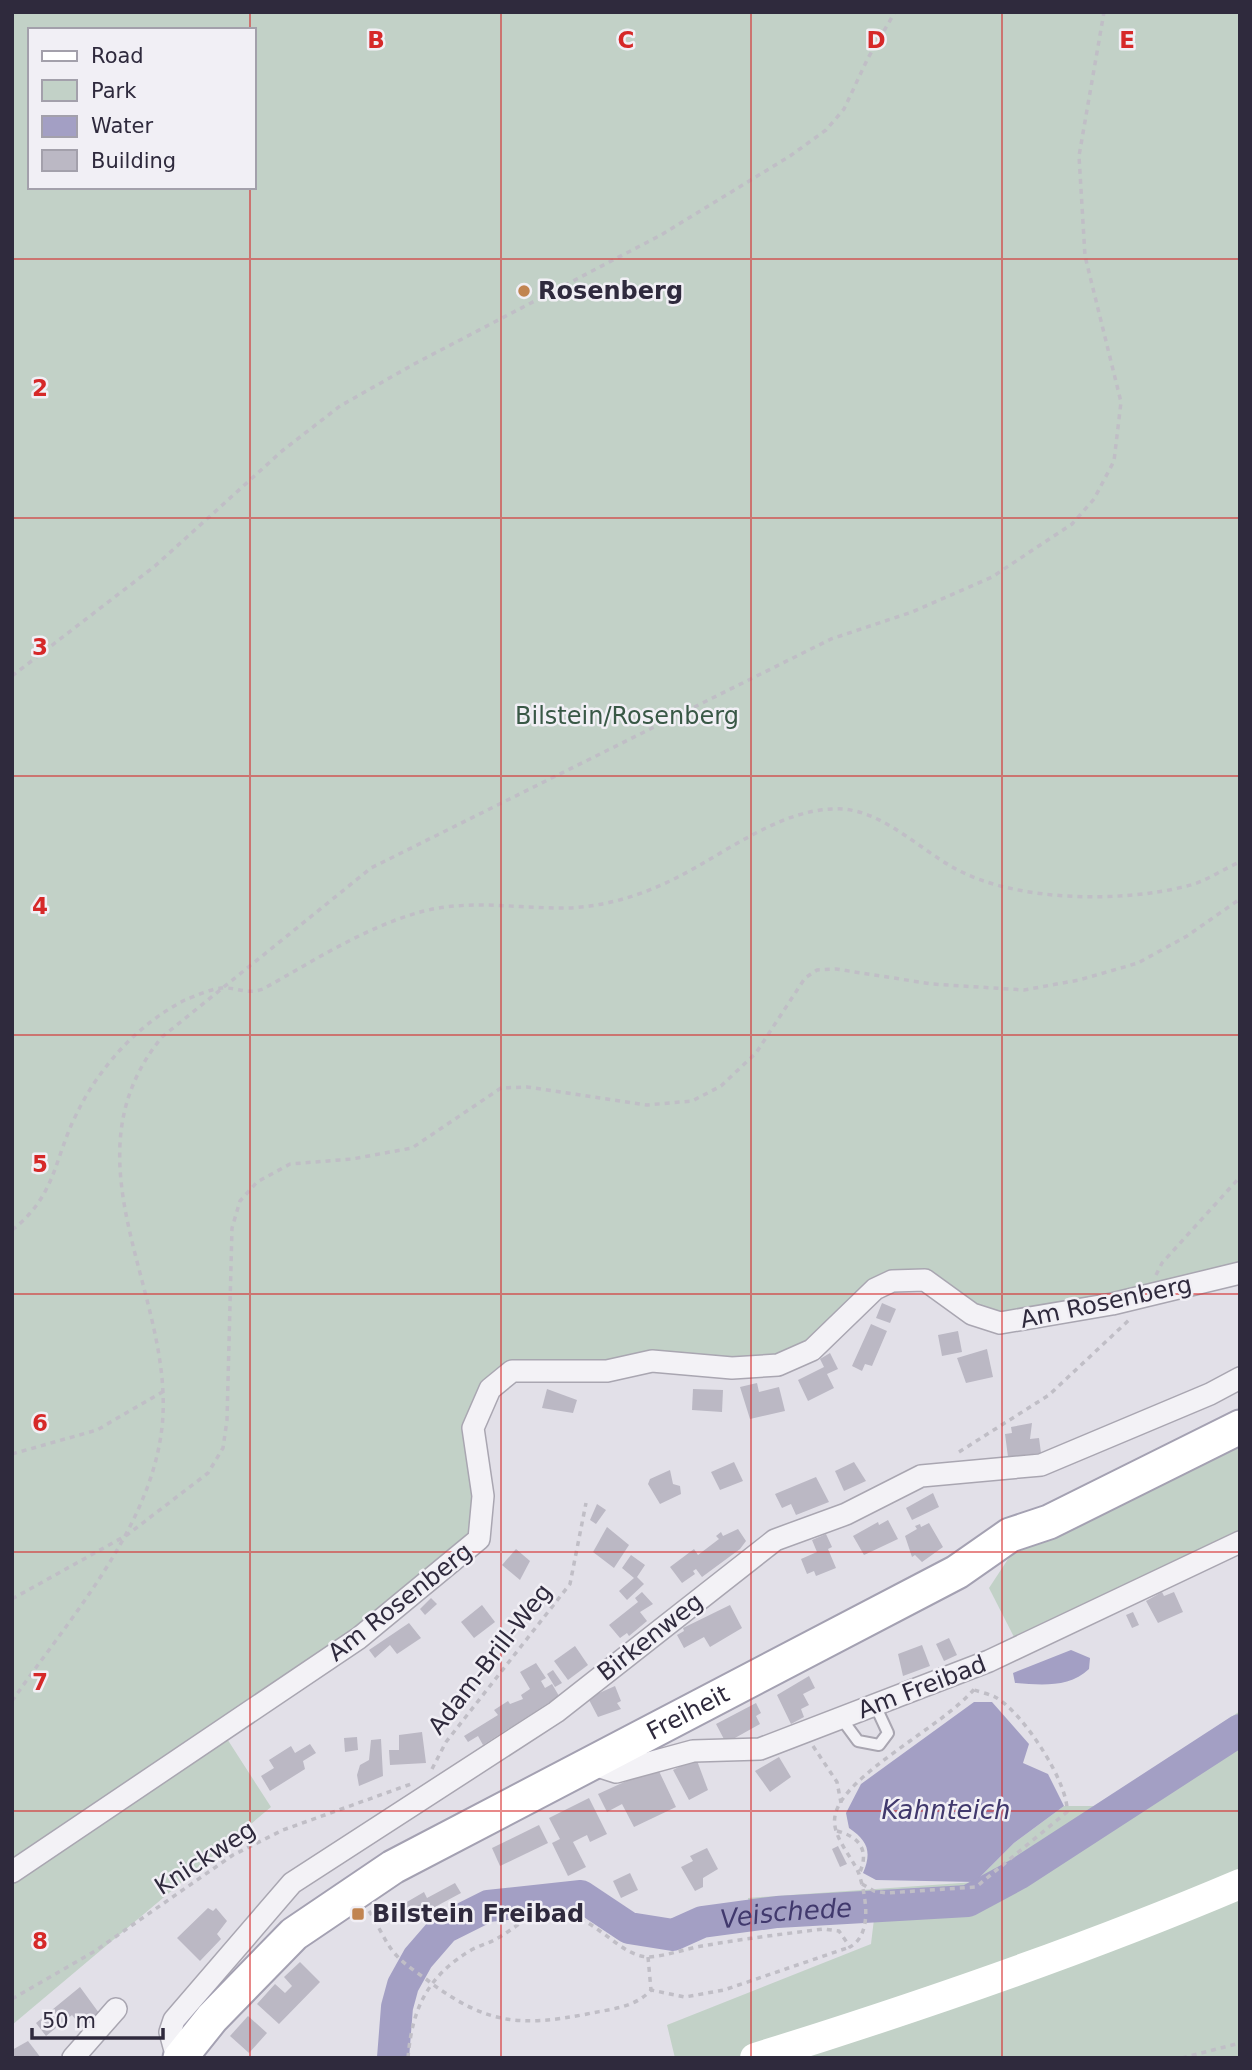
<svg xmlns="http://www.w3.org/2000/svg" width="1252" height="2070" viewBox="0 0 1252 2070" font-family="'DejaVu Sans',sans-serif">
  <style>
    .green { fill: #c2d1c7; fill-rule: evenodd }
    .water { fill: #a39fc4 }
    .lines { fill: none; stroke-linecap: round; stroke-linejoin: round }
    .river { stroke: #a39fc4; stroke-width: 32 }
    .building { fill: #bbb8c4 }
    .lane-casing { stroke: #a9a6b1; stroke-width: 14 }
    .street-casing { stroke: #a9a6b1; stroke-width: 24 }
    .primary-casing { stroke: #a4a1b2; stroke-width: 37 }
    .path { stroke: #c0bec6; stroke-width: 3.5; stroke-dasharray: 5 5; stroke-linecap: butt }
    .lane { stroke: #f3f2f6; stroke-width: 10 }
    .street { stroke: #f3f2f6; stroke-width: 21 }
    .secondary { stroke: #fff; stroke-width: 30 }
    .primary { stroke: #fff; stroke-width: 33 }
    .grid { fill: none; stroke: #d62828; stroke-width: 2; stroke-opacity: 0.55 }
    .poi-dot { fill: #c18451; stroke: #f1eff5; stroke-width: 2.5 }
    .labels { text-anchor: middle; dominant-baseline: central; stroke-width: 5; stroke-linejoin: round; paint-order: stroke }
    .poi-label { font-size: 24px; font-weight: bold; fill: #2f2a3d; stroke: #f1eff5; text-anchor: start }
    .park-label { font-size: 24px; fill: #395846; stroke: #f1eff5 }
    .street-label { font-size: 24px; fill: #2f2a3d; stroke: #f1eff5 }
    .water-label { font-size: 26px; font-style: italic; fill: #41396d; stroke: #f1eff5 }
    .grid-label { font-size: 23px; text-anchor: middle; font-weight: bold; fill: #d62828; stroke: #f1eff5; stroke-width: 5; stroke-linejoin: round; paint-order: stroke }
  </style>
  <rect width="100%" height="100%" fill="#e2e0e8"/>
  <g class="green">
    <path d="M12,12H1240V1273L1000,1323L925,1280L892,1281L778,1365L512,1371L473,1428L479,1539L222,1731L271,1807L12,2025ZM30,30H254V187H30Z"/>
    <path d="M1240,1441V1532L1015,1639L989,1588L1010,1556Z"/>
    <path d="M1240,1711V2058H675L667,2025L871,1944L874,1919L751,1930L748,1898L975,1882L1014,1843L1064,1806H1100Z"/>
  </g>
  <g class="water">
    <path d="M1071,1650L1090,1658L1089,1669C1069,1688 1041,1685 1015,1683L1013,1673Z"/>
    <path d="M974,1702H992L1029,1744L1023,1763L1048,1774L1064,1806L1014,1843L975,1882L876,1880L863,1873C872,1852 868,1841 849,1828L846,1813L861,1784Z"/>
  </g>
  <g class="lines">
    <path class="river" id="s1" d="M393,2058L397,2007L403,1985L418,1958L444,1928L488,1906L581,1896L629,1928L673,1935L702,1922L777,1912L968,1901L1018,1874L1240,1730"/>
  </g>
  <g class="building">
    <path d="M882,1303L896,1309L890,1323L876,1318Z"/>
    <path d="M871,1324L887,1331L872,1366L865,1364L862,1371L852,1366Z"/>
    <path d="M958,1331L962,1352L942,1356L938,1335Z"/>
    <path d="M987,1349L993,1377L966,1383L957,1358Z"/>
    <path d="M830,1353L838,1369L827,1374L834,1388L808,1401L798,1380L824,1367L820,1359Z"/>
    <path d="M757,1383L759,1392L779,1387L785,1411L750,1419L740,1387Z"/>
    <path d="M547,1389L577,1400L573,1413L542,1408Z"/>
    <path d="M693,1389L723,1390L722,1412L692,1410Z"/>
    <path d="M1032,1423L1030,1439L1039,1438L1041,1453L1008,1457L1005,1434L1012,1433L1011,1427Z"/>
    <path d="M734,1462L743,1481L720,1490L711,1472Z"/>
    <path d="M854,1462L866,1481L844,1491L835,1471Z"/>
    <path d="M670,1470L673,1484L680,1486L681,1494L660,1504L648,1484L650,1479Z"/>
    <path d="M816,1477L829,1502L796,1515L791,1504L782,1508L775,1494Z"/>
    <path d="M933,1493L939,1507L912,1520L906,1508Z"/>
    <path d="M597,1504L606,1510L596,1524L590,1520Z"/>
    <path d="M888,1520L898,1539L864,1555L853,1536L878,1522L879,1525Z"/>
    <path d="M929,1523L943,1547L922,1562L915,1555L912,1557L905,1536L917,1529L915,1526L920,1524L921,1527Z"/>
    <path d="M607,1527L629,1545L614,1568L593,1552Z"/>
    <path d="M738,1529L746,1541L740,1549L702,1577L696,1569L693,1571L695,1574L682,1583L670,1567L694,1549L698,1555L719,1539L716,1536L721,1532L723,1536Z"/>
    <path d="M826,1534L832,1547L828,1549L836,1568L816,1576L814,1571L807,1574L801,1559L817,1552L812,1540Z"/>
    <path d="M516,1549L530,1561L520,1580L502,1565Z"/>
    <path d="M631,1555L645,1565L637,1577L644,1584L627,1600L619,1591L634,1578L622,1568Z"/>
    <path d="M642,1592L653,1604L640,1612L647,1621L629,1636L627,1633L620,1638L609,1625L638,1602L635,1598Z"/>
    <path d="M1162,1592L1164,1596L1174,1592L1183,1612L1158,1623L1146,1601Z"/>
    <path d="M431,1598L437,1604L425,1615L420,1609Z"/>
    <path d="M482,1605L495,1622L474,1638L461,1622Z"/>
    <path d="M730,1605L742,1628L710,1647L704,1637L684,1648L677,1635L684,1631L683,1628Z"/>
    <path d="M1133,1612L1139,1625L1132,1628L1126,1615Z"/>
    <path d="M409,1623L421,1638L397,1654L390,1645L375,1658L369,1650Z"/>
    <path d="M949,1638L957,1655L944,1661L936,1644Z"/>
    <path d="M922,1645L930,1666L903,1676L898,1654Z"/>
    <path d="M575,1646L588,1665L568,1680L554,1661Z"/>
    <path d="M536,1663L546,1678L541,1681L545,1688L552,1684L559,1696L483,1745L478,1736L468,1742L464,1736L498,1715L494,1710L508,1701L510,1704L523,1699L521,1695L530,1689L520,1672Z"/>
    <path d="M553,1670L562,1683L555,1687L547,1674Z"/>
    <path d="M809,1676L815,1688L803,1694L809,1705L801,1709L804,1717L791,1724L777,1695Z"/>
    <path d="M615,1686L621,1701L617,1703L621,1709L598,1717L588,1698Z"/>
    <path d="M756,1703L761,1713L756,1716L760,1724L726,1743L716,1724Z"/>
    <path d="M422,1732L426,1763L390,1765L389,1750H399V1735Z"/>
    <path d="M357,1737L358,1750L345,1752L344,1738Z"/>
    <path d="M381,1739L383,1776L359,1786L357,1775L360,1765L369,1760L371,1740Z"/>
    <path d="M310,1744L316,1753L303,1761L305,1769L270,1791L261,1776L274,1768L269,1760L291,1746L295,1753Z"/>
    <path d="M779,1757L791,1777L770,1792L755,1771Z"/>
    <path d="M696,1758L708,1790L689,1800L673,1770Z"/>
    <path d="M657,1767L676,1807L634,1827L622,1804L607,1812L598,1794Z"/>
    <path d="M589,1798L607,1834L590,1842L587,1835L573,1842L586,1867L568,1876L552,1843L560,1839L549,1818Z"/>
    <path d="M539,1825L548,1843L500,1866L492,1848Z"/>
    <path d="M838,1846L847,1864L840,1867L832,1849Z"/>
    <path d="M707,1848L718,1869L703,1878V1887L695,1891L681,1867L693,1861L690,1856Z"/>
    <path d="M630,1873L638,1890L621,1898L613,1881Z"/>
    <path d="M455,1883L461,1893L433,1908L425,1918L410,1924L400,1906L424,1892L427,1898Z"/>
    <path d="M208,1908L213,1911L216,1908L227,1921L217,1934L221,1939L200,1961L177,1938Z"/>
    <path d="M300,1962L320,1982L279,2024L257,2004L275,1984L285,1993L292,1986L284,1977Z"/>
    <path d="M80,1987L99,2013L82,2027L72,2015L46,2036L36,2023Z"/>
    <path d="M248,2016L267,2033L249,2053L230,2036Z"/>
    <path d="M28,2041L41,2058H12V2050Z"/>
  </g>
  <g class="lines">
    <defs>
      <path id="lane" d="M841,1718L858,1741L879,1745L888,1733L875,1705"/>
      <g id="street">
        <path d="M588,1763L616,1772L693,1751L760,1749L989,1661L1240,1542"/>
        <path d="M12,1872L359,1638L479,1539L483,1496L473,1428L490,1389L512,1371H607L652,1361L732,1368L778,1365L812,1350L875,1289L892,1281L925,1280L972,1314L1000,1323L1112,1304L1240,1273"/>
        <path d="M73,2058L116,2009"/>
        <path d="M177,2058L170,2032L174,2020L292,1883L556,1712L775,1540L846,1514L921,1476L1041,1465L1210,1394L1240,1378"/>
      </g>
      <g id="primary">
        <path id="s2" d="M180,2058L212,2018L294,1934L393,1867L957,1572L1010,1535L1049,1522L1240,1427"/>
      </g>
    </defs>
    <use href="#lane" class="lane-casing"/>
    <use href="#street" class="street-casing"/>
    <use href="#primary" class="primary-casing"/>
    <g class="path">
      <path d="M12,676L155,566L282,451L340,406L416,363L661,235L790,156L826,130L844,109L868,58L895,12"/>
      <path d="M12,1230C56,1196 54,1159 76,1115C99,1067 138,1024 185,1000C195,996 211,989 221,988C237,987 246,995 263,989C317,959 384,915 445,907C484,902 523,908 562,908C593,908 626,900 654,888C713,865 777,805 843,809C883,812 920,849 954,868C1015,902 1121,903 1187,886C1205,882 1223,869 1240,862"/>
      <path d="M1156,1275L1162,1263L1240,1177"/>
      <path d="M959,1452L1049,1395L1129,1320"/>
      <path d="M12,1454L97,1430L164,1391"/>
      <path d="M12,1599L127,1535L208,1473L223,1448L227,1420L232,1228L240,1201L257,1182L290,1164L352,1159L412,1148L501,1088L527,1087L647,1105L692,1101L721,1086L756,1053L805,978L817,970L836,969L932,984L1024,990L1079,980L1138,963L1187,936L1240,899"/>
      <path d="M12,1701C67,1622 147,1532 161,1435C181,1300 58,1164 162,1037L371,868L831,639L912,612L992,577L1072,524L1094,499L1114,461L1121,402L1085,256L1079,156L1104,12"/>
      <path d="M813,1746L837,1782L841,1803"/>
      <path d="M432,1769L446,1742L570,1584L586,1503"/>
      <path d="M837,1831C860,1837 870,1851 859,1874"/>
      <path d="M862,1884L874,1891L887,1893L976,1887L1067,1812C1069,1783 1022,1711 995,1697C989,1694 980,1692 974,1690"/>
      <path d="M369,1911C378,1924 386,1945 397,1956C406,1966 420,1974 431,1983C487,2024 520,2027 587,2014C610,2009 635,2008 651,1990L685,1997L724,1990L850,1947"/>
      <path d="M648,1957L651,1990"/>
      <path d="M12,1999L95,1951L233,1855L283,1830L411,1784"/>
      <path d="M408,2058C412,2008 428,1975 473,1949C481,1945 490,1943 498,1938C524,1923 529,1909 565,1914C597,1919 621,1957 649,1957C666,1956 685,1949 702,1946C742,1939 783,1934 823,1929L839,1931L850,1947C873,1934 866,1896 859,1874C852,1856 831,1836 835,1816C842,1775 946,1725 975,1688"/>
      <path d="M1182,2058L1240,2043"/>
    </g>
    <use href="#lane" class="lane"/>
    <use href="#street" class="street"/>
    <path class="secondary" d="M755,2058C919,2007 1082,1951 1240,1884"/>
    <use href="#primary" class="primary"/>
  </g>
  <path class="grid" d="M250,12V30M501,12V2058M751,12V2058M1002,12V2058M250,187V2058M12,259H1240M12,518H1240M12,776H1240M12,1035H1240M12,1294H1240M12,1552H1240M12,1811H1240"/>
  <g class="poi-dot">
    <circle cx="524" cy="291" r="7"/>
    <rect x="351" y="1907" width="14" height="14" rx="3.5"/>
  </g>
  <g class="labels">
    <g class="poi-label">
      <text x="538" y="291">Rosenberg</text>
      <text x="372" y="1914">Bilstein Freibad</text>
    </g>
    <g class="park-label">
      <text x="627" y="716">Bilstein/Rosenberg</text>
    </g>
    <g class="street-label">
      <text transform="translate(1106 1302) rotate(-12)">Am Rosenberg</text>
      <text transform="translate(400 1602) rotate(-38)">Am Rosenberg</text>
      <text transform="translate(650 1637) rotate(-38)">Birkenweg</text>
      <text transform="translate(490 1659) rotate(-52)">Adam-Brill-Weg</text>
      <text transform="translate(922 1687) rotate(-21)">Am Freibad</text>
      <text stroke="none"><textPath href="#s2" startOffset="621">Freiheit</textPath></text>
      <text transform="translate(205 1858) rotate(-33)">Knickweg</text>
    </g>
    <g class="water-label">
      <text x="946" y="1810">Kahnteich</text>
      <text stroke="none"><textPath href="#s1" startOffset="506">Veischede</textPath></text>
    </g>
  </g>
  <g class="grid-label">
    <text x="376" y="48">B</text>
    <text x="626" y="48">C</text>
    <text x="876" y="48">D</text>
    <text x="1127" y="48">E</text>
    <text x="40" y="396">2</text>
    <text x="40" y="655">3</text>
    <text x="40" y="914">4</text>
    <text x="40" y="1172">5</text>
    <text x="40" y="1431">6</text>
    <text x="40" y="1690">7</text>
    <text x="40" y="1949">8</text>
  </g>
  <rect width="1252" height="2070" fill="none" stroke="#2f2a3d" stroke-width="28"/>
  <rect x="28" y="28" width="228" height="161" fill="#f1eff5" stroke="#a3a0ab" stroke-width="2"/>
  <rect x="42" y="51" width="35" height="10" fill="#ffffff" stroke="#a3a0ab" stroke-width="2"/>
  <text x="91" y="63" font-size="21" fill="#2f2a3d">Road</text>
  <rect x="42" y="80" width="35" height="21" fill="#c2d1c7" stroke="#a3a0ab" stroke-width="2"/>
  <text x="91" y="98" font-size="21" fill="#2f2a3d">Park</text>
  <rect x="42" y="116" width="35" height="21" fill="#a39fc4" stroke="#a3a0ab" stroke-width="2"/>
  <text x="91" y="133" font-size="21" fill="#2f2a3d">Water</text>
  <rect x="42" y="150" width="35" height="21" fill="#bbb8c4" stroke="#a3a0ab" stroke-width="2"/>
  <text x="91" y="168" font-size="21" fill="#2f2a3d">Building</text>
  <path d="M32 2028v10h131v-10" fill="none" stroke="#2f2a3d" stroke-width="3.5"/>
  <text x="42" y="2028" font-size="21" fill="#2f2a3d" stroke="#f1eff5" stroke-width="5" paint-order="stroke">50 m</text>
</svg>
